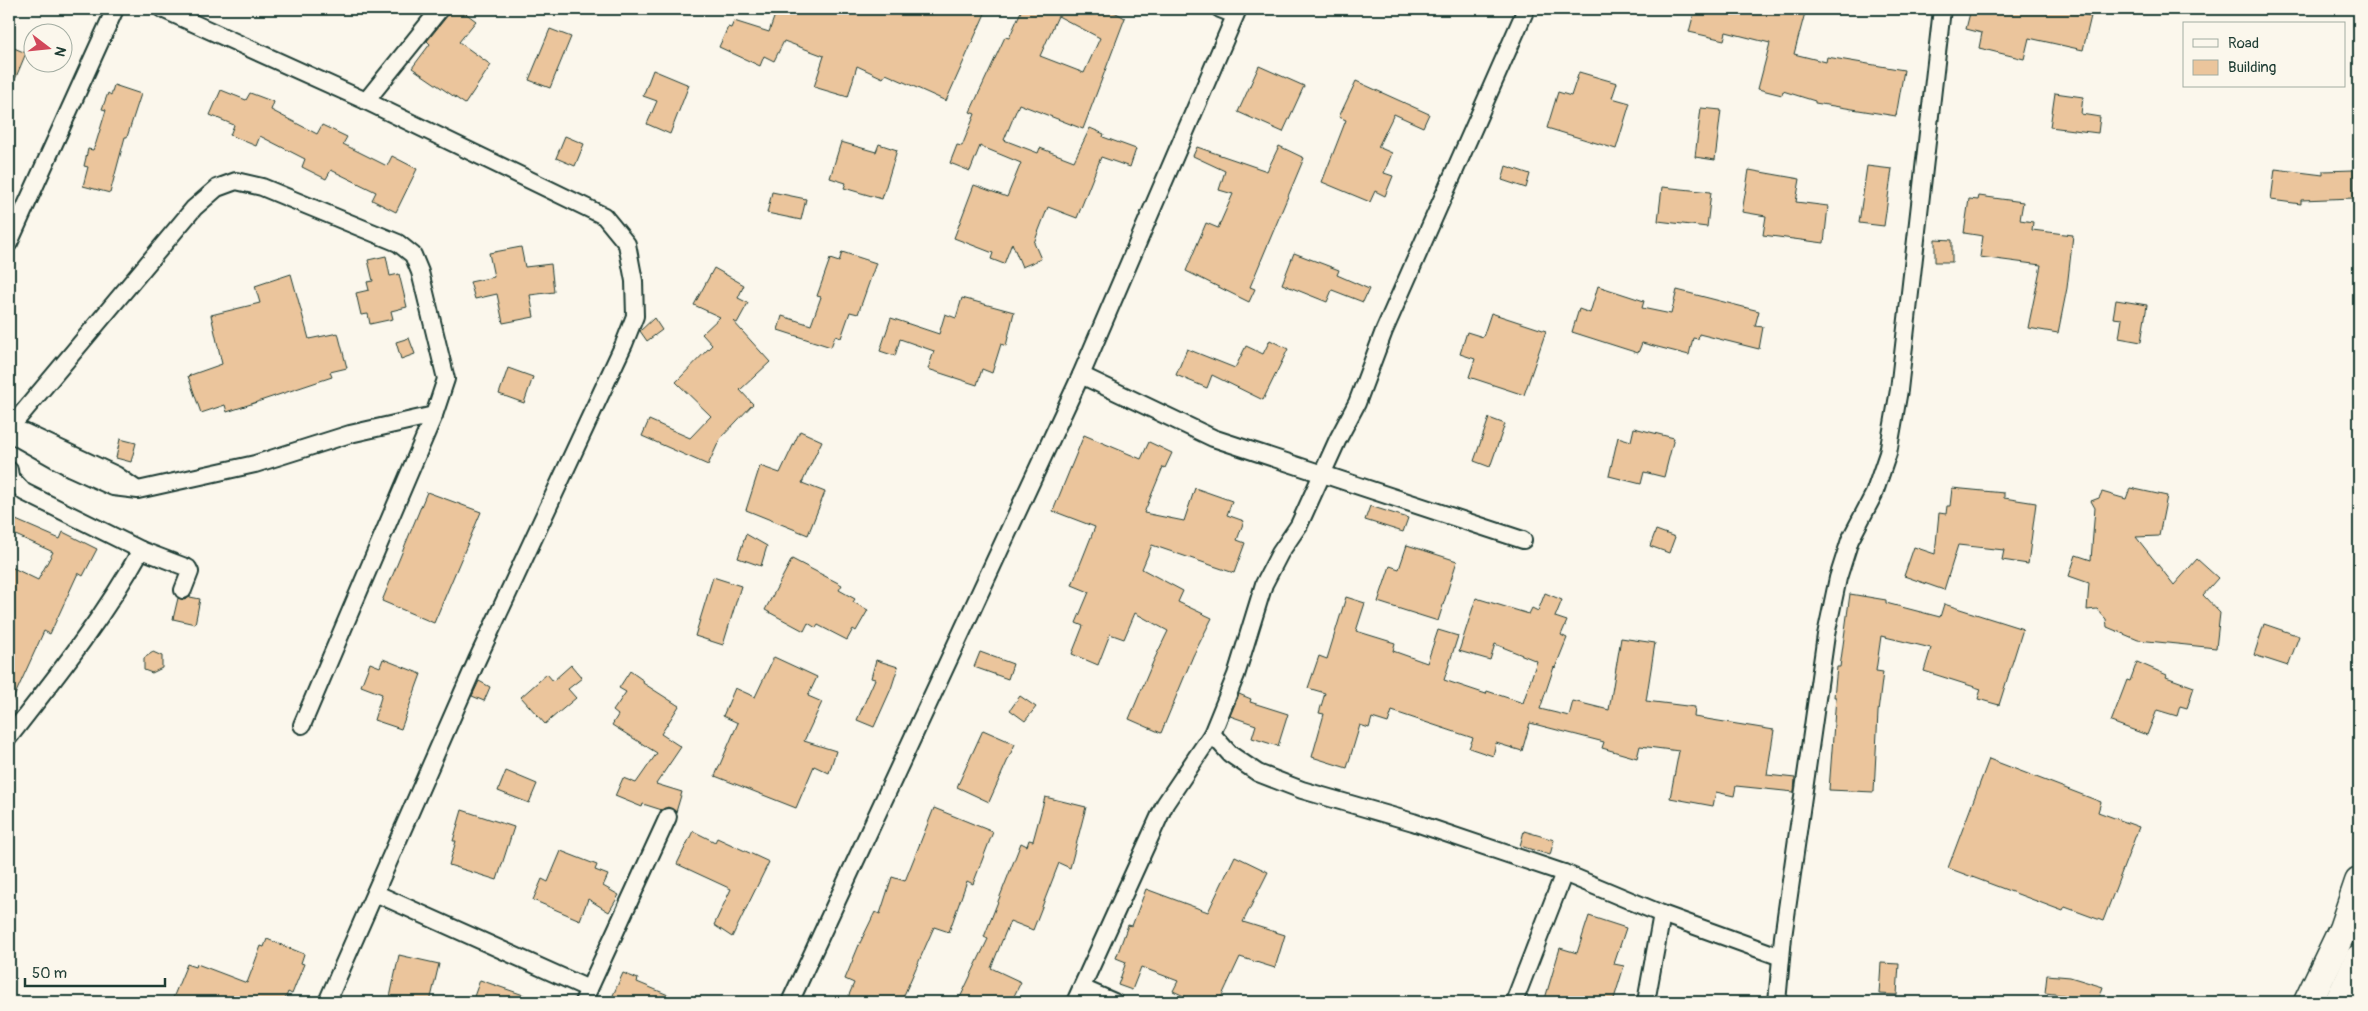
<svg xmlns="http://www.w3.org/2000/svg" width="2368" height="1011" viewBox="0 0 2368 1011" font-family="Pangolin,sans-serif">
  <style>
    .building { fill: #ebc59c; stroke: #1f3d34; fill-rule: evenodd }
    .lines { fill: none; stroke-linecap: round; stroke-linejoin: round }
    .street-casing { stroke: #1f3d34; stroke-width: 20 }
    .highway-casing { stroke: #1f3d34; stroke-width: 31 }
    .street { stroke: #fbf7ec; stroke-width: 16 }
    .highway { stroke: #fbf7ec; stroke-width: 28 }
  </style>
  <rect width="100%" height="100%" fill="#fbf7ec"/>
  <filter id="ink" filterUnits="userSpaceOnUse"><feTurbulence type="fractalNoise" baseFrequency=".02" numOctaves="2"/><feDisplacementMap in="SourceGraphic" scale="10" xChannelSelector="R" yChannelSelector="G"/><feConvolveMatrix kernelMatrix="1 2 1 2 8 2 1 2 1" color-interpolation-filters="sRGB"/></filter>
  <g filter="url(#ink)">
    <g class="building">
      <path d="M450,9H460L476,21L459,42L491,65L465,104L412,68L430,44L427,41L448,15Z"/>
      <path d="M777,9H987L946,101L886,74L883,78L857,66L848,97L814,87L824,56L784,41L774,61L764,56L760,66L719,47L728,27L731,28L734,21L769,32Z"/>
      <path d="M1022,9H1109L1125,18L1083,129L1019,104L1004,140L1038,153L1040,148L1074,161L1090,128L1104,134L1103,137L1136,149L1130,167L1101,157L1077,218L1048,207L1034,243L1041,259L1022,267L1012,243L1004,264L991,259L993,253L954,238L974,185L1007,197L1021,163L980,146L970,171L950,163L957,145L962,146L975,114L970,112L1005,37L1009,38ZM1058,16L1100,38L1084,73L1040,56Z"/>
      <path d="M1695,9H1806L1794,54L1826,62L1827,57L1904,70L1896,116L1815,103V101L1783,91L1782,95L1758,89L1770,43L1726,32L1724,40L1689,32Z"/>
      <path d="M1971,9H2057L2091,16L2083,50L2029,38L2024,59L1979,48L1982,33L1966,29Z"/>
      <path d="M550,29L571,37L550,88L529,80Z"/>
      <path d="M9,46L26,53L9,94Z"/>
      <path d="M1259,66L1304,86L1283,132L1238,112Z"/>
      <path d="M653,70L689,85L670,134L647,124L657,101L643,96Z"/>
      <path d="M1579,72L1617,83L1612,98L1630,103L1616,149L1547,128L1558,92L1571,96Z"/>
      <path d="M1356,81L1429,114L1423,127L1394,114L1378,147L1392,153L1384,173L1393,176L1385,196L1375,191L1370,202L1322,182L1346,120L1339,117Z"/>
      <path d="M114,85L141,94L127,137H125L110,193L83,186L88,167L84,166L88,149L93,150L96,143L106,110L102,109L108,93L111,95Z"/>
      <path d="M221,90L246,100L250,93L274,102L271,110L317,134L322,125L347,137L343,144L387,166L392,156L417,169L396,212L372,200L376,192L331,170L326,179L302,167L305,159L260,136L256,146L230,135L234,125L210,115Z"/>
      <path d="M2055,93L2083,97L2081,114L2100,117L2098,133L2050,127Z"/>
      <path d="M1701,108L1721,110L1715,160L1695,157Z"/>
      <path d="M565,136L584,144L575,166L556,158Z"/>
      <path d="M841,142L876,152L879,144L897,150L882,199L844,188L846,183L830,178Z"/>
      <path d="M1279,146L1304,158L1250,287L1255,289L1249,302L1186,271L1206,223L1218,228L1233,194L1219,190L1225,171L1193,156L1197,147L1267,171Z"/>
      <path d="M1506,166L1530,174L1526,188L1502,180Z"/>
      <path d="M1867,166L1892,169L1884,226L1859,223Z"/>
      <path d="M2275,169L2323,175V171L2354,170V198L2301,200V204L2271,200Z"/>
      <path d="M1749,170L1800,179L1796,202L1828,206L1824,243L1763,235L1766,216L1742,212Z"/>
      <path d="M1662,187L1711,192L1707,227L1658,221Z"/>
      <path d="M772,192L806,199L801,220L767,213Z"/>
      <path d="M1979,196L2023,202L2020,220L2033,222L2032,230L2073,235L2067,288L2058,333L2028,328L2041,265L1980,257L1983,236L1964,233L1969,199L1978,200Z"/>
      <path d="M1935,239L1952,240V262H1935Z"/>
      <path d="M521,247L525,267L551,264L554,292L530,295L534,317L503,323L497,294L475,299L470,282L494,277L489,253Z"/>
      <path d="M842,252L876,263L858,314L850,312L841,338L835,336L831,347L778,330L782,316L811,325L821,297L817,296L830,259L839,262Z"/>
      <path d="M1294,253L1339,270L1337,275L1369,289L1363,302L1332,290L1327,302L1282,284Z"/>
      <path d="M386,256L390,276L399,274L407,307L391,311L393,319L370,324L368,314L361,315L356,293L369,290L367,282L373,281L368,260Z"/>
      <path d="M714,268L744,285L738,298L748,303L737,323L733,321L770,362L740,390L753,404L720,439L708,465L642,436L649,420L690,438L711,416L676,382L712,345L702,334L720,317L694,305Z"/>
      <path d="M291,274L309,339L338,333L347,368L330,372L332,377L227,412L225,405L201,413L188,376L222,364L211,315L260,303L255,286Z"/>
      <path d="M1598,286L1644,301L1642,308L1671,314L1677,290L1759,311L1755,326L1763,327L1759,349L1699,334L1698,339L1693,338L1689,355L1642,343L1638,353L1572,332L1579,309L1590,313Z"/>
      <path d="M962,298L1014,312L1006,346L1001,344L992,373L982,369L977,385L928,369L934,351L900,339L895,356L880,351L891,318L939,334L945,314L956,318Z"/>
      <path d="M2116,300L2147,305L2141,342L2119,338L2122,319L2113,318Z"/>
      <path d="M1491,313L1546,331L1524,395L1469,377L1475,359L1460,354L1467,332L1483,337Z"/>
      <path d="M654,318L662,330L647,341L640,331Z"/>
      <path d="M409,338L415,354L401,359L396,342Z"/>
      <path d="M1270,340L1288,349L1263,400L1212,375L1207,388L1176,375L1187,349L1235,368L1246,346L1263,354Z"/>
      <path d="M508,368L533,377L524,403L499,394Z"/>
      <path d="M1489,418L1505,424L1490,467L1474,461Z"/>
      <path d="M1634,428L1674,438L1664,477L1644,472L1641,484L1609,476L1618,437L1631,441Z"/>
      <path d="M800,431L822,441L802,483L825,492L808,535L746,510L760,466L780,473Z"/>
      <path d="M1084,435L1141,459L1149,442L1172,453L1165,468L1163,467L1144,513L1184,521L1195,488L1232,501L1227,515L1244,521L1237,540L1245,543L1234,573L1152,545L1142,569L1183,591L1178,602L1212,618L1193,656L1161,733L1129,719L1153,662L1168,631L1135,613L1124,639L1110,634L1098,665L1072,654L1083,626L1076,623L1089,592L1072,585L1095,527L1053,511Z"/>
      <path d="M120,439L136,443L131,462L116,458Z"/>
      <path d="M1952,488L2004,493V498L2036,503L2028,564L2002,560L2004,550L1958,545L1944,590L1904,576L1914,547L1935,554L1939,513L1946,514L1947,506H1950Z"/>
      <path d="M2130,488L2167,496L2159,536L2136,537L2174,585L2197,559L2218,578L2203,595L2220,613L2216,648L2138,640L2107,627L2106,619L2097,609L2087,610L2089,583L2069,576L2076,555L2091,560L2095,508L2091,501L2099,498L2102,492L2126,499Z"/>
      <path d="M427,492L481,512L434,623L382,601Z"/>
      <path d="M1370,506L1408,518L1403,532L1365,520Z"/>
      <path d="M9,517L60,539L63,532L97,549L83,576L78,573L50,634L44,631L9,708V566L38,580L53,552L9,532Z"/>
      <path d="M1656,530L1675,537L1669,553L1650,546Z"/>
      <path d="M746,534L767,546L761,566L738,558Z"/>
      <path d="M1407,545L1457,561L1438,621L1378,602L1390,566L1399,569Z"/>
      <path d="M792,559L842,585L839,590L855,599L853,602L868,610L856,631L853,629L847,640L818,625L816,628L808,623L804,631L765,610Z"/>
      <path d="M713,577L741,586L723,645L695,636Z"/>
      <path d="M1545,593L1562,600L1555,617L1567,621L1561,635L1567,638L1555,668L1554,667L1540,709L1569,716L1573,701L1609,710L1621,638L1655,643L1646,701L1695,707L1694,717L1774,730L1767,775L1795,778L1794,792L1736,786L1734,796L1716,792L1713,806L1670,798L1679,751L1640,746L1637,758L1602,748L1604,742L1530,723L1522,751L1496,743L1493,756L1469,748L1473,738L1392,711L1388,723L1372,718L1369,728L1360,725L1347,768L1312,757L1324,714L1319,713L1325,693L1308,688L1319,656L1327,659L1346,597L1365,603L1356,631L1395,643L1393,651L1427,663L1438,630L1458,636L1444,680L1486,694L1487,691L1523,703L1537,661L1495,644L1490,660L1459,651L1476,598L1529,614L1532,608L1538,611Z"/>
      <path d="M1850,594L1886,600V603L1940,617L1944,604L2023,629L1999,705L1978,699L1981,689L1924,671L1931,648L1881,636L1876,671L1883,672L1878,712L1874,792L1829,790L1836,697H1834L1837,667H1840Z"/>
      <path d="M190,597L200,599L195,624L173,619L178,598L184,600Z"/>
      <path d="M2264,624L2299,636L2288,666L2254,655Z"/>
      <path d="M153,652L162,656V668L152,673L144,670V658Z"/>
      <path d="M980,652L1013,664L1008,679L974,667Z"/>
      <path d="M774,657L817,677L808,696L822,702L804,741L836,751L829,773L814,766L796,808L715,776L738,723L723,716L735,688L755,697Z"/>
      <path d="M383,659L421,674L401,729L374,720L382,694L361,686L370,663L380,667Z"/>
      <path d="M876,660L898,667L891,689L874,727L857,720L875,679L871,678Z"/>
      <path d="M2137,662L2167,675L2166,677L2194,687L2187,708L2180,706L2177,716L2157,710L2147,735L2111,722L2127,680L2130,681Z"/>
      <path d="M571,665L582,678L568,689L576,698L545,724L521,697L547,674L553,681Z"/>
      <path d="M630,671L644,681L643,683L679,706L661,734L681,747L656,784L682,792L676,812L668,807L662,810L643,804L642,807L615,796L623,778L636,783L657,753L612,725L618,715L613,711L626,692L619,688Z"/>
      <path d="M479,681L490,687L484,701L472,696Z"/>
      <path d="M1239,694L1251,699L1250,702L1288,714L1278,746L1252,738L1256,725L1230,716Z"/>
      <path d="M1020,696L1036,707L1025,721L1010,710Z"/>
      <path d="M983,730L1015,744L989,802L957,787Z"/>
      <path d="M1989,759L2101,802L2098,812L2139,827L2103,921L2065,907L2063,911L1948,868Z"/>
      <path d="M506,771L537,784L529,803L498,791Z"/>
      <path d="M1045,797L1086,807L1070,868L1059,863L1033,930L1010,921L991,968L1021,982L1011,1002H958L988,939L984,937L1021,843L1027,846L1029,840L1033,841Z"/>
      <path d="M934,808L993,832L973,884L967,881L949,932L934,927L901,1002H846L854,983L845,979L859,945L875,912L880,914L892,877L905,881Z"/>
      <path d="M462,810L514,827L497,880L449,865L456,841H453Z"/>
      <path d="M693,831L715,842L717,838L769,862L732,937L714,925L731,889L677,864Z"/>
      <path d="M1524,831L1554,840L1550,855L1520,846Z"/>
      <path d="M561,851L597,865L595,870L608,875L603,886L619,895L609,912L588,899L580,920L533,900L542,879L548,882Z"/>
      <path d="M1235,856L1268,872L1243,922L1285,935L1275,968L1240,957L1219,1002H1197L1173,991L1178,981L1141,967L1132,990L1118,985L1126,962L1116,958L1128,925L1132,926L1146,889L1208,912Z"/>
      <path d="M1589,916L1626,928L1614,964L1624,966L1613,1002H1544L1560,948L1577,953Z"/>
      <path d="M267,939L304,954L301,963L304,964L292,994L288,992L284,1002H183L173,998L187,964L196,967L197,964L247,983L261,946L264,947Z"/>
      <path d="M399,955L439,964L430,1002H389Z"/>
      <path d="M1881,963L1899,964L1897,995L1879,994Z"/>
      <path d="M623,973L638,979L637,982L685,1002H610Z"/>
      <path d="M2047,975L2070,977L2103,987L2098,1002H2087L2063,995L2045,993Z"/>
      <path d="M480,980L538,1000V1002H472Z"/>
    </g>
    <g class="lines">
      <defs>
        <g id="street">
          <path d="M162,9L366,101L604,216L627,244L634,281L635,316L624,344L477,660L327,1002"/>
          <path d="M1220,9L1235,15"/>
          <path d="M366,101L440,9"/>
          <path d="M9,243L115,9"/>
          <path d="M1081,375L1213,438L1523,540"/>
          <path d="M9,429L194,208L217,188L236,181L262,187L398,243L413,255L420,272L446,379L434,415L302,725"/>
          <path d="M14,431L18,438L71,468L113,487L138,490L255,464L350,434L434,415"/>
          <path d="M24,432L116,475L136,489"/>
          <path d="M9,470L10,477L24,492L141,550L188,568L190,572L183,590"/>
          <path d="M1212,734L1230,754L1258,773L1302,790L1413,822L1564,873L1662,914L1781,957"/>
          <path d="M9,737C56,677 104,617 141,550"/>
          <path d="M375,893L589,989"/>
          <path d="M1082,988L1114,1002"/>
          <path d="M583,1002L668,817"/>
          <path d="M790,1002L1081,375L1238,9"/>
          <path d="M1075,1002L1165,804L1212,734L1236,675L1264,584L1280,553L1299,525L1338,439L1357,403L1384,331L1526,9"/>
          <path d="M1514,1002L1564,873"/>
          <path d="M1646,1002L1662,914"/>
          <path d="M1777,1002L1783,937L1826,635L1838,578L1850,540L1874,494L1888,453L1899,390L1942,9"/>
        </g>
        <g id="highway">
          <path d="M2308,1002L2343,929L2359,882"/>
          <path d="M2339,1002L2359,959"/>
        </g>
      </defs>
      <use href="#street" class="street-casing"/>
      <use href="#highway" class="highway-casing"/>
      <use href="#street" class="street"/>
      <use href="#highway" class="highway"/>
    </g>
  </g>
  <rect width="2368" height="1011" fill="none" stroke="#fbf7ec" stroke-width="30"/>
  <rect x="15" y="15" width="2338" height="981" fill="none" stroke="#1f3d34" stroke-width="2" filter="url(#ink)"/>
  <rect x="2183" y="22" width="162" height="65" fill="#fbf7ec" stroke="#a3ada2"/>
  <rect x="2193" y="39" width="25" height="8" fill="#fbf7ec" stroke="#a3ada2"/>
  <text x="2228" y="48" font-size="15" fill="#1f3d34">Road</text>
  <rect x="2193" y="60" width="25" height="15" fill="#ebc59c" stroke="#a3ada2"/>
  <text x="2228" y="72" font-size="15" fill="#1f3d34">Building</text>
  <g transform="translate(48 48) rotate(106)"><circle r="24" fill="#fbf7ec" stroke="#a3ada2"/>
  <path d="M0-4L9 19L0 12L-9 19Z" fill="#d1495b"/>
  <text y="-8" font-size="14" font-weight="bold" text-anchor="middle" fill="#1f3d34">N</text>
  </g>
  <path d="M25 978v8h140v-8" fill="none" stroke="#1f3d34" stroke-width="2.5"/>
  <text x="32" y="978" font-size="15" fill="#1f3d34" stroke="#fbf7ec" stroke-width="4" paint-order="stroke">50 m</text>
</svg>
